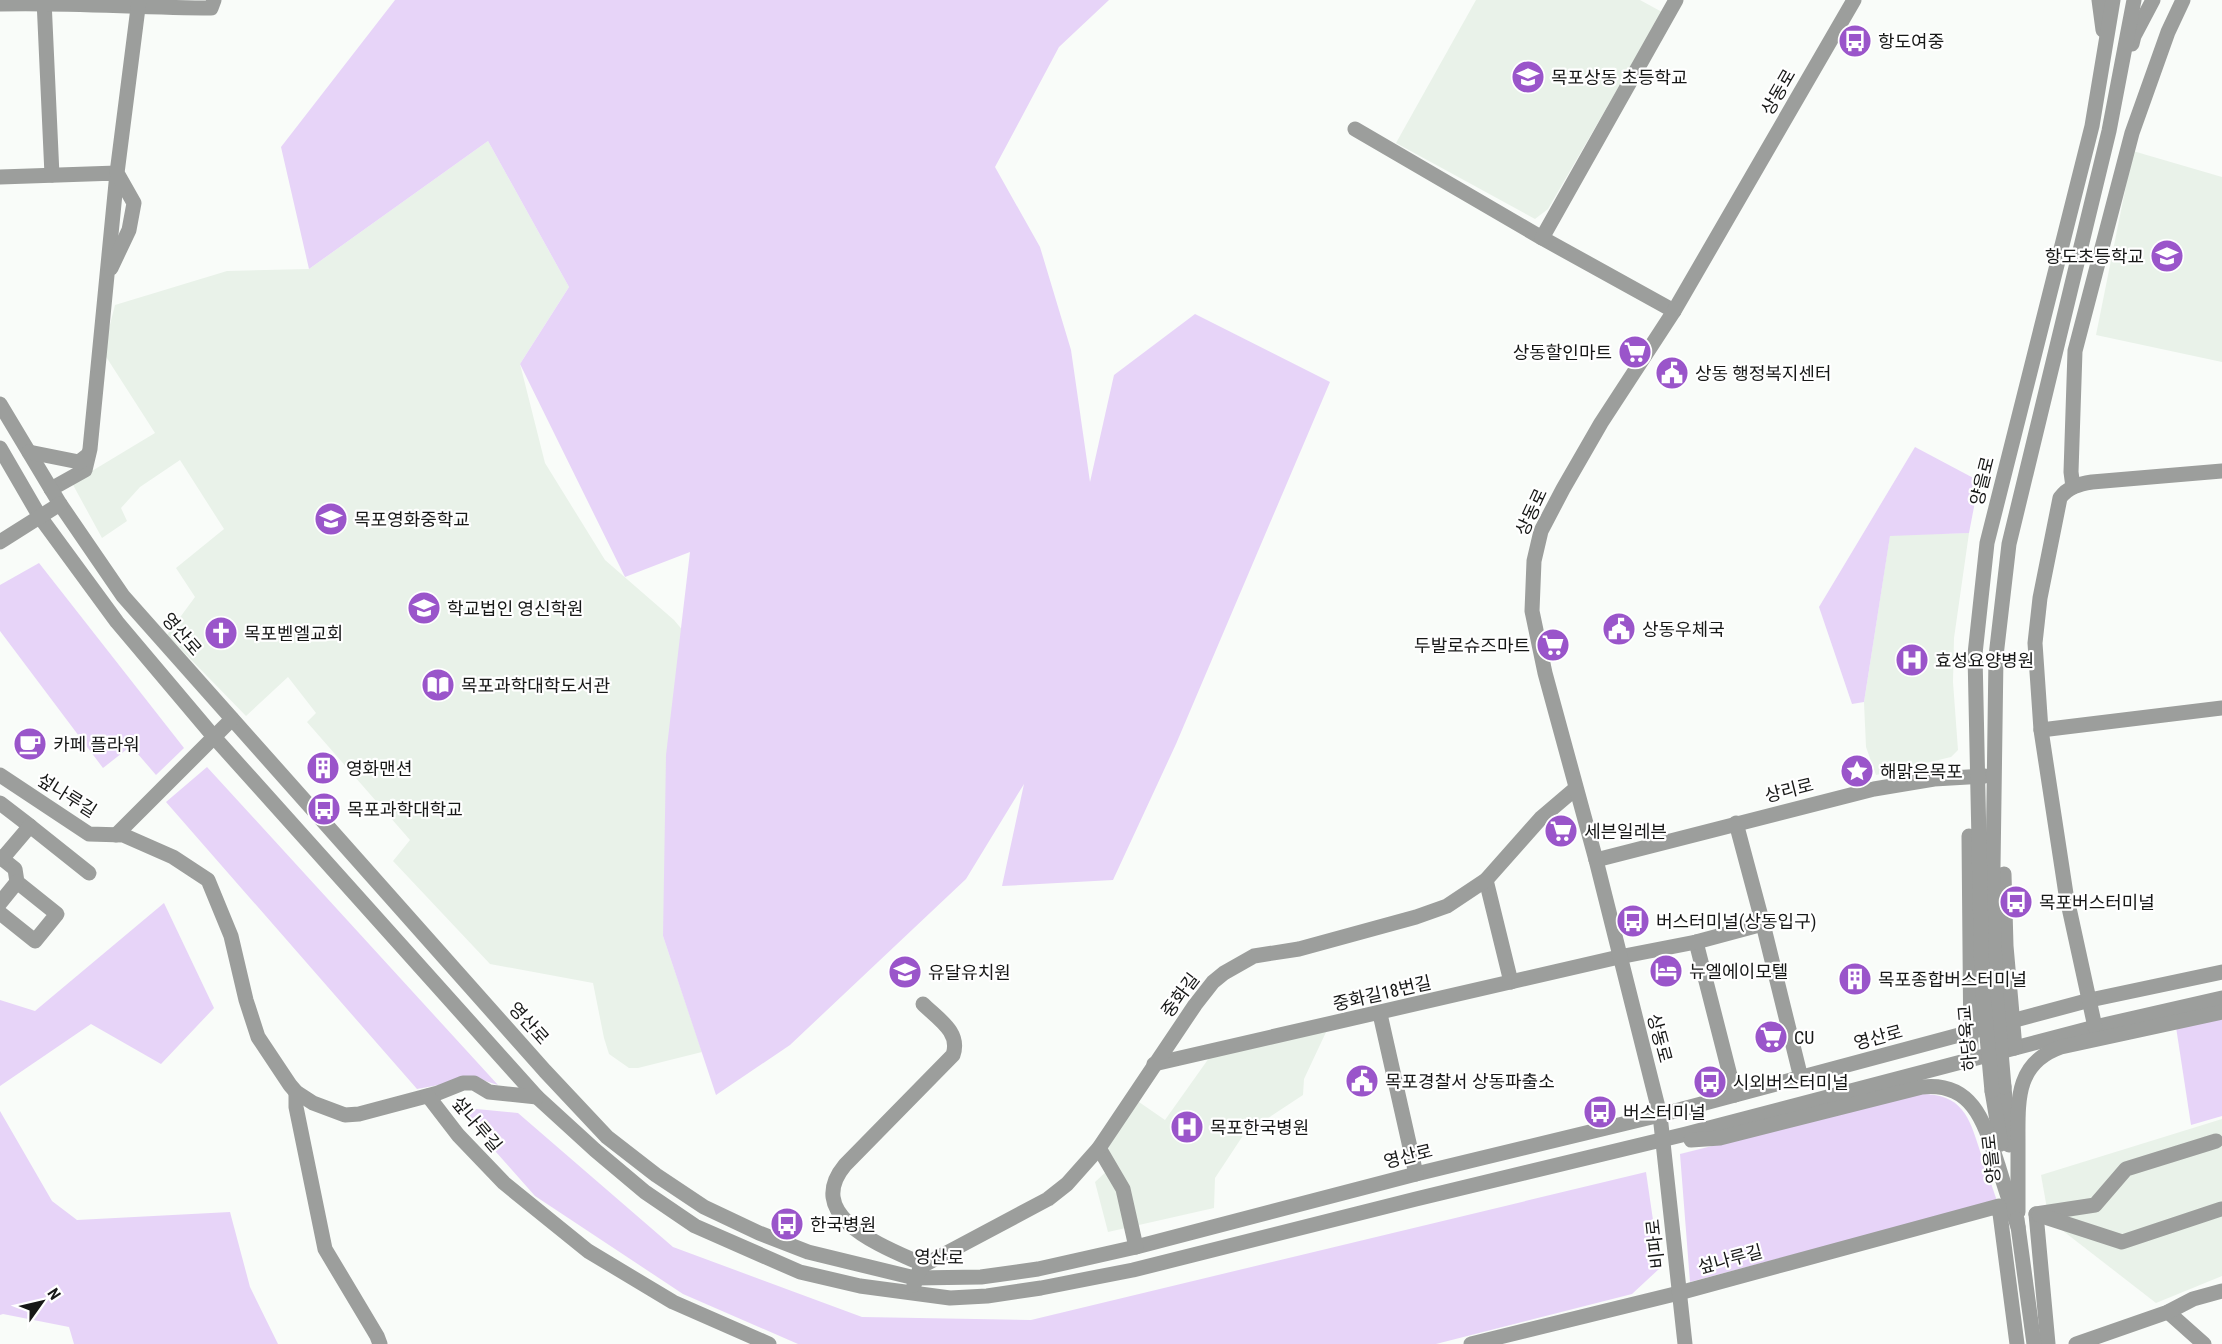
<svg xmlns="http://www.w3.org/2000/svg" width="2222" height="1344" viewBox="0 0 2222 1344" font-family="'Roboto Condensed','Noto Sans KR',sans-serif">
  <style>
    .built { fill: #e9f2e9 }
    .green { fill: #e7d4f8 }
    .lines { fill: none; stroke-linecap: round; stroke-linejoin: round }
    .minor { stroke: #9c9e9c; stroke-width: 15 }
    .minor-bridge { stroke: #9c9e9c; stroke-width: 15 }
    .labels { text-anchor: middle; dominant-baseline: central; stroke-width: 4.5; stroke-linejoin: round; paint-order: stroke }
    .poi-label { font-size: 18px; fill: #171817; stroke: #fff; text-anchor: start }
    .street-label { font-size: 18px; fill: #171817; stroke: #fff }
  </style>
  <rect width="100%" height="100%" fill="#f9fcf9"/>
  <g class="built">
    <path d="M1476,0H1640L1662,12L1548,209L1535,219L1396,143Z"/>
    <path d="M488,141L569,287L520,364L545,463L605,560L674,620L695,645L663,936L702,1052L638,1068H629L609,1054L604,1038L593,983L490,964L393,861L410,840L307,722L316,713L288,677L246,716L167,635L195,597L176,568L224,529L180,460L140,487L121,508L127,521L102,538L72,483L155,433L103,352L115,305L227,271L309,269Z"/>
    <path d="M2133,151L2222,177V362L2096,335Z"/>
    <path d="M1969,533L1954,638L1953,682L1958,750L1951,757L1876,775L1866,747L1864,702L1890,535Z"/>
    <path d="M1327,1030L1304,1079L1303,1095L1244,1134L1215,1178L1214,1208L1108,1232L1095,1182L1108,1170L1098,1156L1139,1102L1165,1120L1209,1058Z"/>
    <path d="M2222,1119V1276L2156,1303L2049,1220L2041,1175Z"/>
  </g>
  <g class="green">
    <path d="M395,0H1109L1059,47L995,167L1040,247L1071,350L1090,482L1114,375L1195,314L1330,382L1176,744L1113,880L1002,886L1024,784L966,879L790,1045L716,1095L663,936L666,755L690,552L625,577L520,364L569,287L488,141L309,269L281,147Z"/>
    <path d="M1915,447L1979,481L1969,533L1890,536L1864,702L1852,704L1819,607Z"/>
    <path d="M39,563L184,748L156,775L131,746L103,768L0,631V585Z"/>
    <path d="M207,767L498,1085L476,1078L417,1089L166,802Z"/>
    <path d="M164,903L214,1008L161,1064L91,1024L0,1086V1000L35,1011Z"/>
    <path d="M2222,1018V1116L2191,1125L2176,1027Z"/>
    <path d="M1921,1094C1962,1094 1969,1116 1980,1151C1986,1167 1991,1184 1997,1201L1690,1282L1680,1154Z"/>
    <path d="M456,1107L518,1113L673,1247L862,1317L1031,1320L1646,1172L1660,1268L1632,1294L1436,1344H798L683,1294L535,1196Z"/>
    <path d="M0,1111L52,1201L77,1220L230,1212L250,1287L278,1344H74L69,1327L3,1314L0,1315Z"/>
  </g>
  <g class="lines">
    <g class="minor">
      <path d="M44,0L52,175"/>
      <path d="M2099,0L2103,30"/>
      <path d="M0,4C70,2 141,8 211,8L214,0"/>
      <path d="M2132,44L2134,36L2153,0"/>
      <path d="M1355,129L1542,238L1674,311"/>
      <path d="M0,177L117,173L90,449L85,470L51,489"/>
      <path d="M1542,238L1676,0"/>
      <path d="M111,268L129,230L134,203L117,173L139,0"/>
      <path d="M0,404L60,504L123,596L545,1071L607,1137L656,1175L704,1207L759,1233L808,1252L915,1278L981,1277L1038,1269L1136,1247L1416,1174L1660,1115L2090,1000L2222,972"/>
      <path d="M0,448L40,517L117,622L214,737L537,1097L595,1150L645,1192L695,1226L800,1272L860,1286L950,1298L987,1296L1041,1288L1133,1270L1416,1199L1686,1134L2095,1027L2222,998"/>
      <path d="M29,452L79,462L88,455"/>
      <path d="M2073,487L2071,472L2075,351L2132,133L2168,32L2183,0"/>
      <path d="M0,542L60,504"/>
      <path d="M2041,730L2222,708"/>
      <path d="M0,775L89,834L123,835L173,857L208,880L231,936L246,1000L258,1037L290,1085L296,1092L313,1103L345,1115L359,1114L438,1093L463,1083H474L489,1092L537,1097"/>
      <path d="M0,803L30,826"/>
      <path d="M1736,823L1763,924L1801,1078"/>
      <path d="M116,835L232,719"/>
      <path d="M1969,836L1971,1059"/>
      <path d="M0,857L15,869L17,882L57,914L35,941L0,913"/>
      <path d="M2,859L30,826L89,873"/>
      <path d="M1596,860L1874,789L1934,779L1985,776"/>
      <path d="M2004,874L2006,946L2015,1048"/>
      <path d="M1486,880L1511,982"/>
      <path d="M0,903L17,882"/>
      <path d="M1696,942L1735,1095"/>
      <path d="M1995,981L1993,868L1996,656L2009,544L2109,131L2134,0"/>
      <path d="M1982,982L1975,654L1987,543L2092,126L2113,0"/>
      <path d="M923,1004C938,1019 961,1032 953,1055L845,1165C801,1218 888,1248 924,1265"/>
      <path d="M1380,1014L1416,1174"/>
      <path d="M2095,1027L2066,894L2041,730L2035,643L2040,598L2060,498C2068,487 2079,484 2092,482L2222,471"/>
      <path d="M1154,1064L1619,957L1696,942L1763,924"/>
      <path d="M2004,1087L2009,1145"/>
      <path d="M1992,1091L2001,1144"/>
      <path d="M296,1092V1107L325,1249L377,1336L380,1344"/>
      <path d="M428,1096L458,1135L504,1183L588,1251L673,1302L769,1344"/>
      <path d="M1691,1140L1720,1138L1922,1087C1974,1081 1985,1125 1998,1165C2004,1185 2011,1206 2018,1227"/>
      <path d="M1099,1148L1123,1189L1136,1247"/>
      <path d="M2018,1212C2018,1189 2018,1166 2018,1143C2018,1101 2015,1063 2061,1047L2222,1012"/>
      <path d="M2036,1214L2095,1205L2126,1169L2216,1141"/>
      <path d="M2036,1214L2048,1344"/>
      <path d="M2039,1215L2122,1242L2221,1209"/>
      <path d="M2017,1219L2034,1344"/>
      <path d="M914,1285L919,1271L924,1265L1048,1199L1067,1184L1099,1148L1195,1005L1213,982L1224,973L1254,956L1299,949L1416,917L1447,906L1486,880L1541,818L1575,789"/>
      <path d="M2168,1312L2204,1344"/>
      <path d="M1471,1344L1679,1293L1999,1206L2017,1344"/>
      <path d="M1685,1344L1660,1115L1596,860L1545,673L1532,611L1534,561L1541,531L1563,489L1601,423L1674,311L1854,0"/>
      <path d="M2076,1344L2168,1312L2193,1299L2222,1291"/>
    </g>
    <g class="minor-bridge">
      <path d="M1995,981L2004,1087"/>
      <path d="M1982,982L1992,1091"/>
    </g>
  </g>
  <defs>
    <symbol id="bus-disc" viewBox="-11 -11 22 22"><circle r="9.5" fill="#9a55ca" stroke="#fff"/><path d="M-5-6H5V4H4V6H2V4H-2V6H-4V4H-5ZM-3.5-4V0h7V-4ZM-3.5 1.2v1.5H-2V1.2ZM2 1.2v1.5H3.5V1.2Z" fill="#fff"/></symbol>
    <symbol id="school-disc" viewBox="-11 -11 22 22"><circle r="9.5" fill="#9a55ca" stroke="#fff"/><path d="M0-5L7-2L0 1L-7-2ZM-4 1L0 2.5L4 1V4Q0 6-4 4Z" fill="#fff"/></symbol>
    <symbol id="supermarket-disc" viewBox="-11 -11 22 22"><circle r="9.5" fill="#9a55ca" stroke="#fff"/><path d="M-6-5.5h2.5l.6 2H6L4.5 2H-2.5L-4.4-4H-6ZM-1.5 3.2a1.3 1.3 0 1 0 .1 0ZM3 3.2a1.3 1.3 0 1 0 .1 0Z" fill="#fff"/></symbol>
    <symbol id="civic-disc" viewBox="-11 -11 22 22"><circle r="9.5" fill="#9a55ca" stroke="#fff"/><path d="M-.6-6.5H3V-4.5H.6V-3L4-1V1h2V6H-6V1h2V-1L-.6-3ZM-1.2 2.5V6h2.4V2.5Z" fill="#fff"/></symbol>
    <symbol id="church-disc" viewBox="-11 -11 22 22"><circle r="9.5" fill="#9a55ca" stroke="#fff"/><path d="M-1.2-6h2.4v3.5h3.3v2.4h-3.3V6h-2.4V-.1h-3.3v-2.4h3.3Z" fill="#fff"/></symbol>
    <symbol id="hospital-disc" viewBox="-11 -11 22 22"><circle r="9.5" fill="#9a55ca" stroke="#fff"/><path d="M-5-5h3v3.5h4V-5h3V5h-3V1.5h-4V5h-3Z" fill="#fff"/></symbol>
    <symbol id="library-disc" viewBox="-11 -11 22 22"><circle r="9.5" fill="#9a55ca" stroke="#fff"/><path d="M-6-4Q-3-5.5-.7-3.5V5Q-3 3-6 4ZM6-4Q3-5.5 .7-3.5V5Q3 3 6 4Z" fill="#fff"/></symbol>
    <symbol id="cafe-disc" viewBox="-11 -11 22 22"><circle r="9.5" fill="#9a55ca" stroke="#fff"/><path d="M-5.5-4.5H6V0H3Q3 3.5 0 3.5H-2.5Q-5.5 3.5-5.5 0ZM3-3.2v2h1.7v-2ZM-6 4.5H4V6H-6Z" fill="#fff"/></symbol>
    <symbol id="building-disc" viewBox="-11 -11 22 22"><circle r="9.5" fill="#9a55ca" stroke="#fff"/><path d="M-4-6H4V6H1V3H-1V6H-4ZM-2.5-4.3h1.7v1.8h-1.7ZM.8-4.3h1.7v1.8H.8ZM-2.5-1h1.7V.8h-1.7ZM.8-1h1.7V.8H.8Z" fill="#fff"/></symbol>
    <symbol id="sight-disc" viewBox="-11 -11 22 22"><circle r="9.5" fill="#9a55ca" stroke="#fff"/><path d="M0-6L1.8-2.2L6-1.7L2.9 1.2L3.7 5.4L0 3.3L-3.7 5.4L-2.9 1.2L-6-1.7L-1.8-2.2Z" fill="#fff"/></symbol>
    <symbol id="hotel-disc" viewBox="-11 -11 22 22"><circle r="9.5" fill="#9a55ca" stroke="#fff"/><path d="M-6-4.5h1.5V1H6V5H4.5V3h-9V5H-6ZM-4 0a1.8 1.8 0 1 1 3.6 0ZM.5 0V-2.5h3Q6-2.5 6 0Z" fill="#fff"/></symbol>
  </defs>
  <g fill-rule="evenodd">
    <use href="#bus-disc" x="1836" y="22" width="38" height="38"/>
    <use href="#school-disc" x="1509" y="58" width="38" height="38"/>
    <use href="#school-disc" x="2148" y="237" width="38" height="38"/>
    <use href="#supermarket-disc" x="1616" y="333" width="38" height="38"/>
    <use href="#civic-disc" x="1653" y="354" width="38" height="38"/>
    <use href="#school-disc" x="312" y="500" width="38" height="38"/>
    <use href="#school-disc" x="405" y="589" width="38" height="38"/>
    <use href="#civic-disc" x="1600" y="610" width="38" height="38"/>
    <use href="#church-disc" x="202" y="614" width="38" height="38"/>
    <use href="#supermarket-disc" x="1534" y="626" width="38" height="38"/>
    <use href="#hospital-disc" x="1893" y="641" width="38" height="38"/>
    <use href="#library-disc" x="419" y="666" width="38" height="38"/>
    <use href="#cafe-disc" x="11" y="725" width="38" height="38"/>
    <use href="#building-disc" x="304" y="749" width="38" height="38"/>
    <use href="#sight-disc" x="1838" y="752" width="38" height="38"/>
    <use href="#bus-disc" x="305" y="790" width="38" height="38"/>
    <use href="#supermarket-disc" x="1542" y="812" width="38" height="38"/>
    <use href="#bus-disc" x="1997" y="883" width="38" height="38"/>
    <use href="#bus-disc" x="1614" y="902" width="38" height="38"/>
    <use href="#hotel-disc" x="1647" y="952" width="38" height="38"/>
    <use href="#school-disc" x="886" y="953" width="38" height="38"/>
    <use href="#building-disc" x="1836" y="960" width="38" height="38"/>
    <use href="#supermarket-disc" x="1752" y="1018" width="38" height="38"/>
    <use href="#civic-disc" x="1343" y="1062" width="38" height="38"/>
    <use href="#bus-disc" x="1691" y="1063" width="38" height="38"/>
    <use href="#bus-disc" x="1581" y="1093" width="38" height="38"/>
    <use href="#hospital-disc" x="1168" y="1108" width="38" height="38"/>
    <use href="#bus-disc" x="768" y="1205" width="38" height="38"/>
  </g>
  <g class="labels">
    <g class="poi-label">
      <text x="1878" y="41">항도여중</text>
      <text x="1551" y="77">목포상동 초등학교</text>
      <text x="2144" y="256" text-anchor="end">항도초등학교</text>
      <text x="1612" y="352" text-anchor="end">상동할인마트</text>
      <text x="1695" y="373">상동 행정복지센터</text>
      <text x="354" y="519">목포영화중학교</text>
      <text x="447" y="608">학교법인 영신학원</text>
      <text x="1642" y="629">상동우체국</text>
      <text x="244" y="633">목포벧엘교회</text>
      <text x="1530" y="645" text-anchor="end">두발로슈즈마트</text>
      <text x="1935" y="660">효성요양병원</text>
      <text x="461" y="685">목포과학대학도서관</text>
      <text x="53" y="744">카페 플라워</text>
      <text x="346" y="768">영화맨션</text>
      <text x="1880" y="771">해맑은목포</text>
      <text x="347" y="809">목포과학대학교</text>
      <text x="1584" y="831">세븐일레븐</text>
      <text x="2039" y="902">목포버스터미널</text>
      <text x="1656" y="921">버스터미널(상동입구)</text>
      <text x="1689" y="971">뉴엘에이모텔</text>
      <text x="928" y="972">유달유치원</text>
      <text x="1878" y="979">목포종합버스터미널</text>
      <text x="1794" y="1037">CU</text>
      <text x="1385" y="1081">목포경찰서 상동파출소</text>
      <text x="1733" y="1082">시외버스터미널</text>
      <text x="1623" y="1112">버스터미널</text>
      <text x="1210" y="1127">목포한국병원</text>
      <text x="810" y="1224">한국병원</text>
    </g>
    <g class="street-label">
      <text transform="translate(1778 92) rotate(-60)">상동로</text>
      <text transform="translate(1982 481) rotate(-76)">양을로</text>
      <text transform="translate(1531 512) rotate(-65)">상동로</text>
      <text transform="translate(182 634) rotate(49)">영산로</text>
      <text transform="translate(1789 790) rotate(-14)">상리로</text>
      <text transform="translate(67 795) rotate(32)">섶나루길</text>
      <text transform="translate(1382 993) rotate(-13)">중화길18번길</text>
      <text transform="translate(1180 995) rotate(-53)">중화길</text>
      <text transform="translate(529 1023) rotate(48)">영산로</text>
      <text transform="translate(1878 1037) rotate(-15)">영산로</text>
      <text transform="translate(1660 1038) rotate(75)">상동로</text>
      <text transform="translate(1967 1038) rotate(-95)">하당육교</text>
      <text transform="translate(477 1124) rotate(50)">섶나루길</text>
      <text transform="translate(1408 1156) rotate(-14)">영산로</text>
      <text transform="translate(1991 1159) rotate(-96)">양을로</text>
      <text transform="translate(1655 1244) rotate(-96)">비파로</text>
      <text transform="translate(939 1257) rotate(1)">영산로</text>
      <text transform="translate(1730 1259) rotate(-15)">섶나루길</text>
    </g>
  </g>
  <g transform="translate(42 1302) rotate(56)" stroke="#ffffff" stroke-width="4.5" paint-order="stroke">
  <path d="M0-4.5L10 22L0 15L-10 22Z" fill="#171817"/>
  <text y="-9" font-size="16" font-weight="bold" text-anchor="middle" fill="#171817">N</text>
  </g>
</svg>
